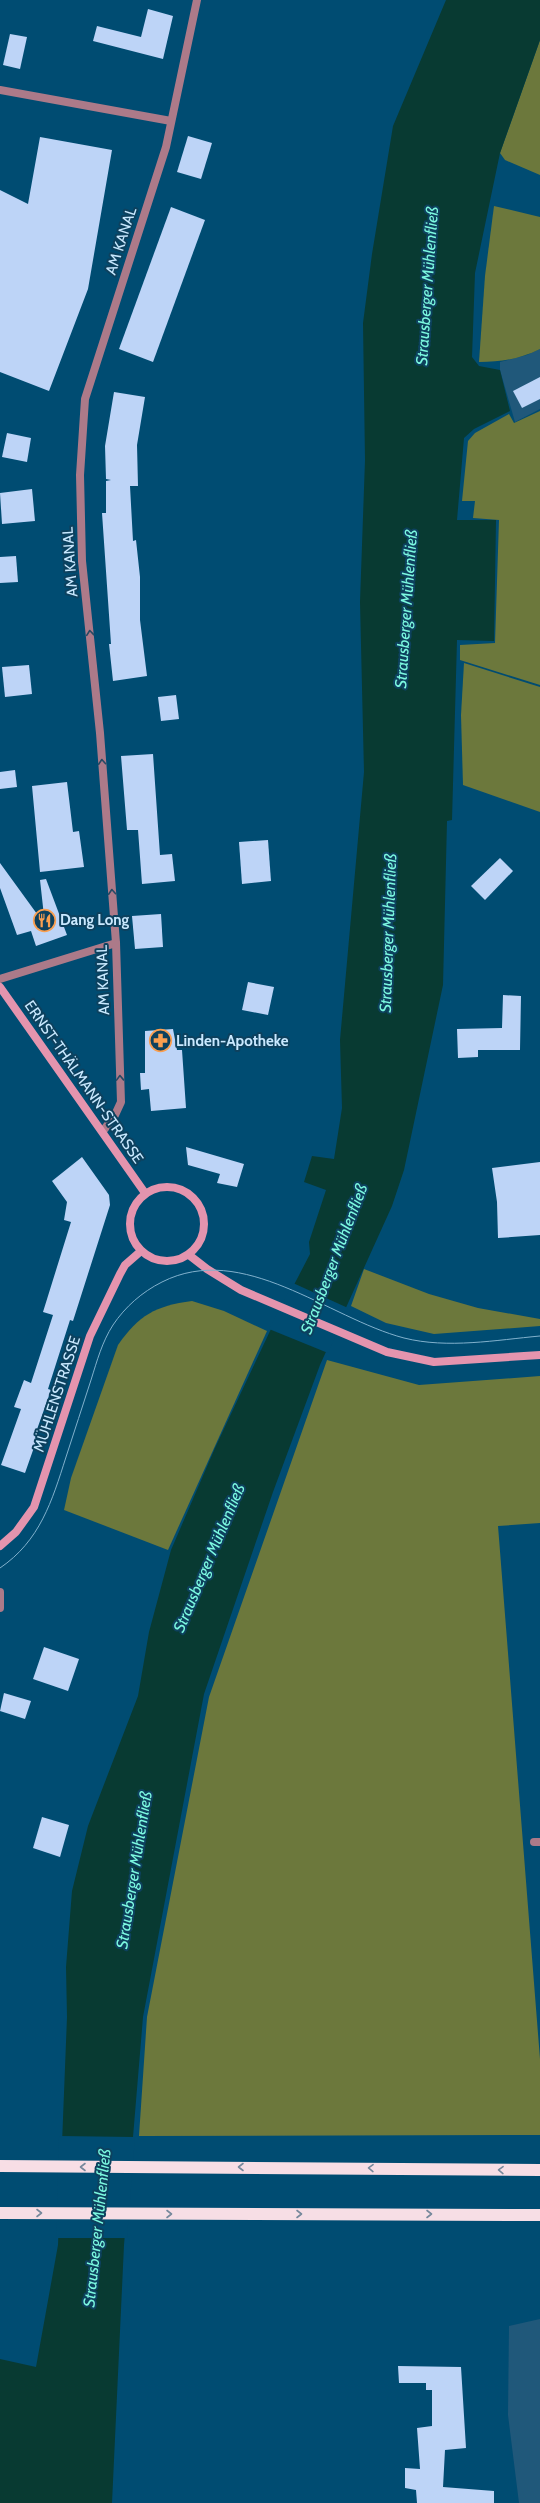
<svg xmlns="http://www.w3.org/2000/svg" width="540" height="2503" viewBox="0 0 540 2503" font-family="Cabin,sans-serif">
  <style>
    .built { fill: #20587a }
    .green { fill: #6c783c }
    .water { fill: #083a32 }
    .pier { fill: #004c72 }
    .building { fill: #bdd4f7 }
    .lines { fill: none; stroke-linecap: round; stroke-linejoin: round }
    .minor { stroke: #ac7a89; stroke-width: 8 }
    .secondary { stroke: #e494ae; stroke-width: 8 }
    .motorway { stroke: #f7dee5; stroke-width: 12 }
    .tram { stroke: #81b1cd; stroke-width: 1 }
    .oneway { stroke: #254a64 }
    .oneway2 { stroke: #76889b }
    .labels { text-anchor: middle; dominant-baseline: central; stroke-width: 4; stroke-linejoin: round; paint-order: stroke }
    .street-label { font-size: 15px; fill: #c9e9ff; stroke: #0d415e }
    .poi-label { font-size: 15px; font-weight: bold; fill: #c9e9ff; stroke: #0d415e; text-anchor: start }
    .water-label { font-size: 16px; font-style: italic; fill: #7cf9e0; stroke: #0d415e }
  </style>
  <rect width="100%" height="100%" fill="#004c72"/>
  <g class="built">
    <path d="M540,349V409L515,422L500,370V362L527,355Z"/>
    <path d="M540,2319V2503H519L508,2415L509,2326Z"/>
  </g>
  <g class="green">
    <path d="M540,40V175L505,160L500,153Z"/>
    <path d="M494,206L540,217V349C520,359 501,362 479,362L485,276Z"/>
    <path d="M540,411V685L460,660V645L495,643L499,520L473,518L475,501H462L468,441L475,433L509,414L514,423Z"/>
    <path d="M464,663L540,687V812L463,785L461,715Z"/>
    <path d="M364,1269L429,1294L478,1308L540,1319V1326L434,1334L386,1323L351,1306Z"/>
    <path d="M192,1301L224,1311L267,1331L168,1550L64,1510L71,1478L118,1345C139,1315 155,1306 192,1301Z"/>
    <path d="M327,1360L419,1385L540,1376V1523L498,1526L540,2059V2135L139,2136L147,2017L209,1697Z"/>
  </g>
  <path class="water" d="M446,0H540V40L500,153L475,273L472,357L479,366L500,370L510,411L474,429L464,438L457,520H496L494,641L457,640L452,820L447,821L443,985L404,1170L392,1206L320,1365L273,1492L204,1694L143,2017L124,2245L112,2503H0V2359L36,2367L58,2245L67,2017L66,1967L72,1891L88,1826L138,1696L149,1632L171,1550L215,1448L270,1331L310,1254L309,1242L326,1190L304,1182L312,1156L334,1159L342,1108L340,1040L364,772L360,602L365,460L363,323L372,254L393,126Z"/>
  <g class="pier">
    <path d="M293,1283L348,1308L328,1353L269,1329Z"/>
    <path d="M59,2136L135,2137L127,2238H56Z"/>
  </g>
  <g class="building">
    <path d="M148,9L173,16L163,59L93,41L97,26L141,37Z"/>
    <path d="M10,34L27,37L20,69L3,65Z"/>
    <path d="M188,136L212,143L201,179L177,172Z"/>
    <path d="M40,137L112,150L88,289L49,391L0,372V190L28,204Z"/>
    <path d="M171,207L205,220L153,362L119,349Z"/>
    <path d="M540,377V399L522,408L513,391Z"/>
    <path d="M114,392L145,397L137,445L138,486H130L133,541L136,540L140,577V620L147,676L113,681L109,644H111L102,513H106V481L111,480L106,479L105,446Z"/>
    <path d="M7,433L31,438L27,462L2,457Z"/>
    <path d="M32,489L35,521L2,524L0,493Z"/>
    <path d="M16,556L18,582L0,583V557Z"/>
    <path d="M29,665L32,694L5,697L2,667Z"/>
    <path d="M176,695L179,719L161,721L158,697Z"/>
    <path d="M153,754L160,855L172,854L175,881L142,884L138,830H127L121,756Z"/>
    <path d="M15,770L17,787L0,789V772Z"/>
    <path d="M67,782L73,832L79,831L84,867L40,872L32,786Z"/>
    <path d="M268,840L271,881L242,884L239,842Z"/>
    <path d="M500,858L513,871L485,900L471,886Z"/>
    <path d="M0,863L45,925L40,880L46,879L67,935L36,946L31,931L17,935L0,888Z"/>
    <path d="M161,914L163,947L135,949L132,916Z"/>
    <path d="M248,982L274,987L268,1015L242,1010Z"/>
    <path d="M503,995L521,996L520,1050H478V1057L458,1058L457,1029L502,1028Z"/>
    <path d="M173,1029L177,1050H182L186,1108L151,1111L149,1089L141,1090L140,1073H145V1031Z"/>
    <path d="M186,1147L244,1164L237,1187L217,1183L220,1174L188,1165Z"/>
    <path d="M82,1157L109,1195L110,1205L73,1321L70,1320L48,1389L51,1390L35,1435L38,1436L25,1473L1,1465L21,1409L14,1407L24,1380L31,1383L53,1315L43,1312L71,1222L64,1220L67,1202L52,1181Z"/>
    <path d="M540,1162V1235L498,1238L497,1202L492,1168Z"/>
    <path d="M44,1647L79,1659L68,1691L33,1679Z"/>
    <path d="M4,1693L31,1701L25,1719L0,1711Z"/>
    <path d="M42,1817L69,1825L60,1857L33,1848Z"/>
    <path d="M398,2366L461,2367L466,2448L445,2450L443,2487L494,2491V2503H417L416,2490L405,2488V2468L420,2469L417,2428L432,2426V2390H426V2383H399Z"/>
  </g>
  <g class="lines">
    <g class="minor">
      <path d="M0,90L171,121"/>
      <path d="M0,979L116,943"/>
      <path d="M103,1131L115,1115L121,1102L116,943L100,733L82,561L80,475L85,399L166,147L197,0"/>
      <path d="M0,1592V1608"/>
      <path d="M534,1842H540"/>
    </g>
    <g class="secondary">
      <path d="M0,987L145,1193"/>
      <circle cx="167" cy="1224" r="37"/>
      <path d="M189,1255L207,1269L241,1290L387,1352L434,1362L540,1355"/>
      <path d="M0,1546L16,1532L34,1507L90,1336L120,1274L125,1265L141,1251"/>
    </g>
    <g class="motorway">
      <path d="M0,2166L540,2170"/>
      <path d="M0,2213L540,2215"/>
    </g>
    <path class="tram" d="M0,1568C40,1541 52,1501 66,1457C74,1431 83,1406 91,1380C97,1361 102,1342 113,1325C125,1307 142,1292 162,1282C243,1241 328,1318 404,1338C448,1349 496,1340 540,1336"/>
  </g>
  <defs><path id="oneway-chevron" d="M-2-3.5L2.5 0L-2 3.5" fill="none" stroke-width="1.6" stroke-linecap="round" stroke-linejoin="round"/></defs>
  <g class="oneway">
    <use href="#oneway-chevron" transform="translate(90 633) rotate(-96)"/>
    <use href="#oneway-chevron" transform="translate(102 762) rotate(-94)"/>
    <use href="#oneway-chevron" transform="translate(112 892) rotate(-94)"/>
    <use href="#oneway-chevron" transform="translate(120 1078) rotate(-92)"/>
  </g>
  <g class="oneway2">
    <use href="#oneway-chevron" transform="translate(83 2167) rotate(-180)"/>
    <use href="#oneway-chevron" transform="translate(241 2167) rotate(-180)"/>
    <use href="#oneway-chevron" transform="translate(371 2168) rotate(-179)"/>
    <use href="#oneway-chevron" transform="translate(501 2170) rotate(-179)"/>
    <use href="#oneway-chevron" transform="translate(39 2213)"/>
    <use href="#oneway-chevron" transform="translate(169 2214)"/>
    <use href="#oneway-chevron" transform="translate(299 2214)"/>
    <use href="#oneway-chevron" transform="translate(429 2214)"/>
  </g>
  <defs>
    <symbol id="restaurant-ring" viewBox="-11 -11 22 22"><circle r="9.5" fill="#0d415e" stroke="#fa9f50" stroke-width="1.5"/><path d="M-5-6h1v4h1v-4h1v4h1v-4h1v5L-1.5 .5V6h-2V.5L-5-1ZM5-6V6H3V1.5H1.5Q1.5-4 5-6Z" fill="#fa9f50"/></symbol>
    <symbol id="pharmacy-ring" viewBox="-11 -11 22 22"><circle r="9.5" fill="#0d415e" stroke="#fa9f50" stroke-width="1.5"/><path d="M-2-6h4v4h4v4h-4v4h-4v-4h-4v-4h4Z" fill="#fa9f50"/></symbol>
  </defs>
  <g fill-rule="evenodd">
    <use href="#restaurant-ring" x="32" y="908" width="25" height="25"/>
    <use href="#pharmacy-ring" x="148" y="1028" width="25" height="25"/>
  </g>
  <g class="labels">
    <g class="street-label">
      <text transform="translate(121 241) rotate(-72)">AM KANAL</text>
      <text transform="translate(70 562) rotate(-94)">AM KANAL</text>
      <text transform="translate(103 980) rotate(-92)">AM KANAL</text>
      <text transform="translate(84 1082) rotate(55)">ERNST-THÄLMANN-STRASSE</text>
      <text transform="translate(57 1394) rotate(-72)">MÜHLENSTRASSE</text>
    </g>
    <g class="poi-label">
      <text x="60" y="920">Dang Long</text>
      <text x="176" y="1041">Linden-Apotheke</text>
    </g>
    <g class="water-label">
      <text transform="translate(427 286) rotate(-86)">Strausberger Mühlenfließ</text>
      <text transform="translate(406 609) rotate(-86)">Strausberger Mühlenfließ</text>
      <text transform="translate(388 933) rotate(-88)">Strausberger Mühlenfließ</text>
      <text transform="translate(334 1259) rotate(-69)">Strausberger Mühlenfließ</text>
      <text transform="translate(209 1558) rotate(-67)">Strausberger Mühlenfließ</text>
      <text transform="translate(134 1870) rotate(-81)">Strausberger Mühlenfließ</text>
      <text transform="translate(97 2228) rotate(-84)">Strausberger Mühlenfließ</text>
    </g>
  </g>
</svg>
